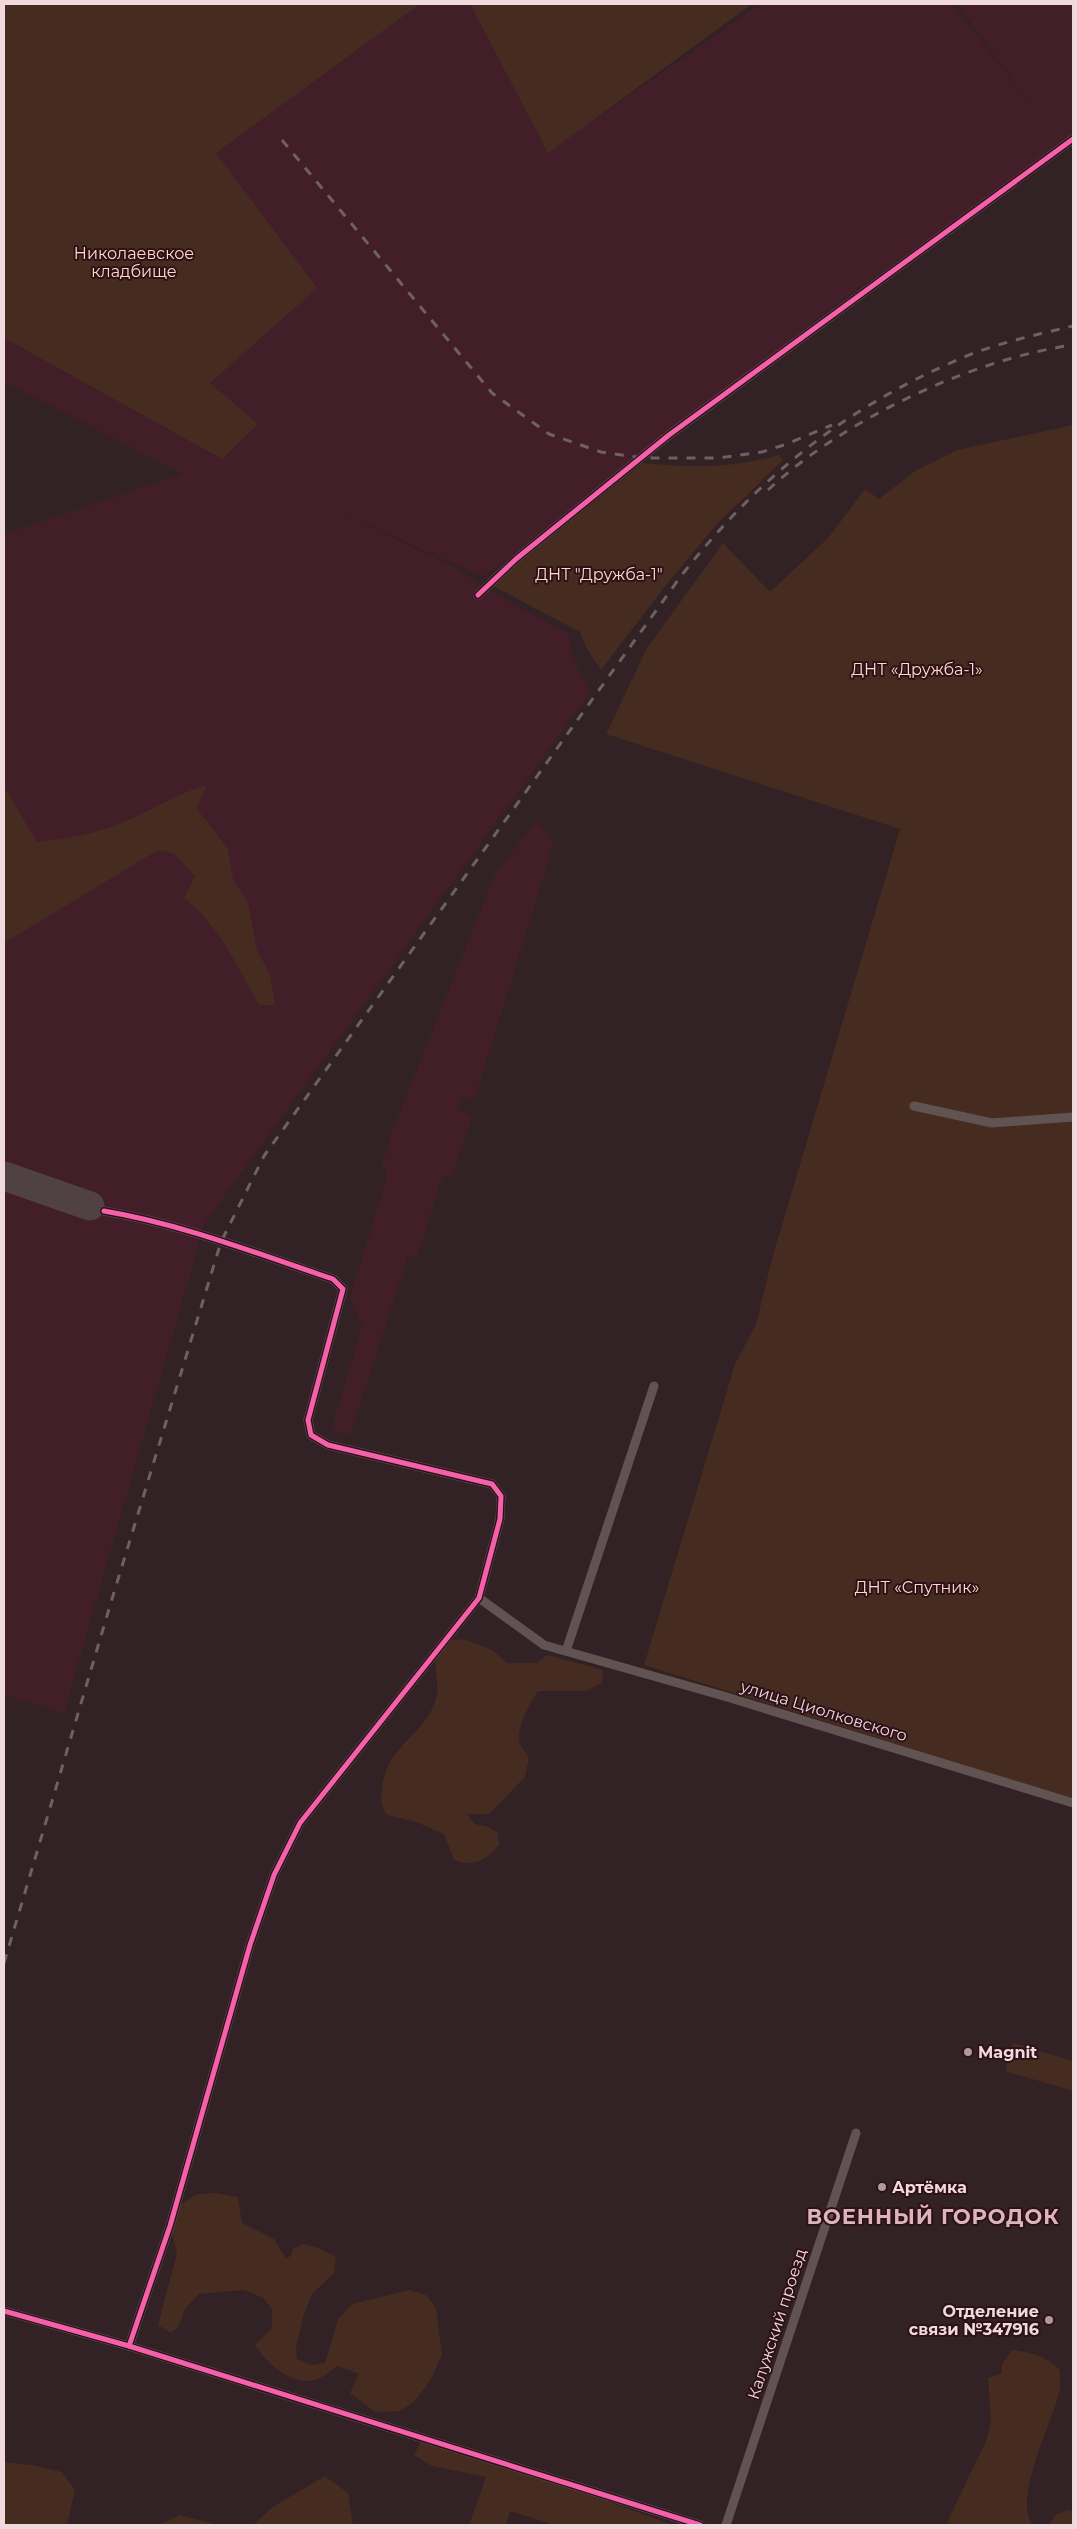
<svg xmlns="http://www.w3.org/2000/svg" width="1077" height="2529" viewBox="0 0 1077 2529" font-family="Montserrat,sans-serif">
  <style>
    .built { fill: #421f28 }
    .green { fill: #462b20 }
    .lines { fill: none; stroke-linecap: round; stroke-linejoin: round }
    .taxiway { stroke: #504143; stroke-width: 29 }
    .minor { stroke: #615352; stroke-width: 9 }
    .rail { stroke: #6e6161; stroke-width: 3; stroke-dasharray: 9 9; stroke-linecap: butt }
    .cycleway-casing { stroke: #2e1118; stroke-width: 8 }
    .cycleway { stroke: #f560ab; stroke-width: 5 }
    .poi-dot { fill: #ae999d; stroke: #2e1118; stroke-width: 2 }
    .labels { text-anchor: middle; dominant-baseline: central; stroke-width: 4; stroke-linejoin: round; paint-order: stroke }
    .park-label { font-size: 16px; fill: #ffdac7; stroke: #2e1118 }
    .street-label { font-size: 16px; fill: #f0dade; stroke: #2e1118 }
    .poi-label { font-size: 16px; font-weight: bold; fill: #f0dade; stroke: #2e1118; text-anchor: start }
    .district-label { font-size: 21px; font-weight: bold; letter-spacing: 1px; fill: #deb4bb; stroke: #2e1118 }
  </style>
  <rect width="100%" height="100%" fill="#322125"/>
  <g class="built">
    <path d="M420,4H470L548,152L760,4H953L1040,117L957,4H1073V136L834,306L483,577L311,499L455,567L483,587L568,633L572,656L590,693L205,1223L64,1713L4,1695V534L183,474L4,382V338L222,459L257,423L210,383L211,151L227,145Z"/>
    <path d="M537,822L545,829L553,846L475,1098L462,1097L458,1109L472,1118L451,1177L443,1175L417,1258L408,1256L350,1436L331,1430L362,1327L350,1297L387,1177L386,1169L381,1167L393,1129L497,870Z"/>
  </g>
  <g class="green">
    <path d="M4,4H420L216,153L317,288L210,383L258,424L222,459L4,338Z"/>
    <path d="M470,4H752L548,153Z"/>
    <path d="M1073,425V1799L644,1665L735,1364L756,1324L773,1255L900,829L606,734L647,648L723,543L770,592L829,537L865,489L879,499L915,471L957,450Z"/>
    <path d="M779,455L783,460L717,524L666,585L601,670L587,649L580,632L491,585L643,463C692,468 731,468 779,455Z"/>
    <path d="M206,786L197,809L228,849L233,879L248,903L257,950L270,975L275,1005H259C237,966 220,926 184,898L195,876L173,853L158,850L4,943V787L37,842C71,838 100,833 131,819C158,807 177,793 206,786Z"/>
    <path d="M465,1639L492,1650L507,1663H537L547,1655L603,1670L602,1683L586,1691H538C530,1703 515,1730 520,1744C522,1749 527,1754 529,1758L525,1777L489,1814H467L475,1824L489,1827L498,1833L499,1845C486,1861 474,1867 454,1860L444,1834L416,1822L387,1815C380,1805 381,1800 382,1789C386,1744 426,1736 436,1698C440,1683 433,1667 436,1652L452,1640Z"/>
    <path d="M1013,2043L1073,2061V2091L1005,2071Z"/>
    <path d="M216,2193L238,2197L242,2223L274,2239L286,2259L292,2255V2250L302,2244L316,2247L336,2257L334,2273L312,2294L303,2317L296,2349L297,2359L312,2365L325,2363L338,2319L352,2304L409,2290L426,2295L436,2308L442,2355L430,2381L414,2402L400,2411L375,2412L350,2393L359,2374L337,2366C332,2370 326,2375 320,2378C295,2390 267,2364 255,2345L272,2328V2309L263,2298L244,2290L199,2294L185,2309L179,2326L171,2333L158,2325L177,2253L170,2226L175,2208L197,2194Z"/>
    <path d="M1012,2350C1032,2352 1046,2356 1060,2370C1060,2378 1061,2386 1059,2393C1052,2423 1012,2500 1033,2525H948L949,2518L986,2441L991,2419L988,2378L1002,2373V2364Z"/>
    <path d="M422,2439L524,2471L673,2525H555L510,2511L506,2525H469L486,2477L432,2466L414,2455Z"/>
    <path d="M4,2462L32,2465L62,2472L75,2490L67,2525H4Z"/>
    <path d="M325,2476L348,2493L353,2525H253L274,2506Z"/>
    <path d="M1069,2510L1073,2512V2525H1049L1056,2514Z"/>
    <path d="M180,2515L217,2525H222H158Z"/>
  </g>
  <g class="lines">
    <path class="taxiway" d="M4,1176L90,1206"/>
    <g class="minor">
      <path d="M478,595L516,559L669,435L1073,139"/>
      <path d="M914,1106L992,1123L1073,1117"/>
      <path d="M104,1211C182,1224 258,1254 333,1279L343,1289L308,1420L311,1435L328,1445L492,1484L501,1496L500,1519L479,1598L300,1823L274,1875L250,1945L170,2226L129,2346"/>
      <path d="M479,1598L544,1645L727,1697L1073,1803"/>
      <path d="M566,1651L654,1386"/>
      <path d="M4,2311L129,2346L700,2525"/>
      <path d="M726,2525L856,2133"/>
    </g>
    <g class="rail">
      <path d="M282,140L492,393L549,434L601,452L643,458H718L762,452L787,444L832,425"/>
      <path d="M768,490C843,420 972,359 1073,345"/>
      <path d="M4,1963L112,1599L221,1242L264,1156L681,576C758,478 842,410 957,360C993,344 1035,335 1073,326"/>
    </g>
    <defs>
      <g id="cycleway">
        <path d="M478,595L516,559L669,435L1073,139"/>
        <path d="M104,1211C182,1224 258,1254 333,1279L343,1289L308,1420L311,1435L328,1445L492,1484L501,1496L500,1519L479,1598L300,1823L274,1875L250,1945L170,2226L129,2346"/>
        <path d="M4,2311L129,2346L700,2525"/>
      </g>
    </defs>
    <use href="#cycleway" class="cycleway-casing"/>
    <use href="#cycleway" class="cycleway"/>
  </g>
  <g class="poi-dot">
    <circle cx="968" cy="2052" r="5"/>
    <circle cx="882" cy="2187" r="5"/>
    <circle cx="1049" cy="2320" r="5"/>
  </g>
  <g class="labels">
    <g class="park-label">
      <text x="134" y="253">Николаевское<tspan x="134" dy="18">кладбище</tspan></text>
      <text x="599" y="574">ДНТ "Дружба-1"</text>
      <text x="917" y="669">ДНТ «Дружба-1»</text>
      <text x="917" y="1587">ДНТ «Спутник»</text>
    </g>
    <g class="street-label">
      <text transform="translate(824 1711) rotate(17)">улица Циолковского</text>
      <text transform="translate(777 2324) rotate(-72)">Калужский проезд</text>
    </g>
    <g class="poi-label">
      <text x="978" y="2052">Magnit</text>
      <text x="892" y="2187">Артёмка</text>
      <text x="1039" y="2311" text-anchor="end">Отделение<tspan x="1039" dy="18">связи №347916</tspan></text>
    </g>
    <g class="district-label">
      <text x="933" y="2216">ВОЕННЫЙ ГОРОДОК</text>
    </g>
  </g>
  <rect width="1077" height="2529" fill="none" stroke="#f0dade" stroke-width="10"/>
</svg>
